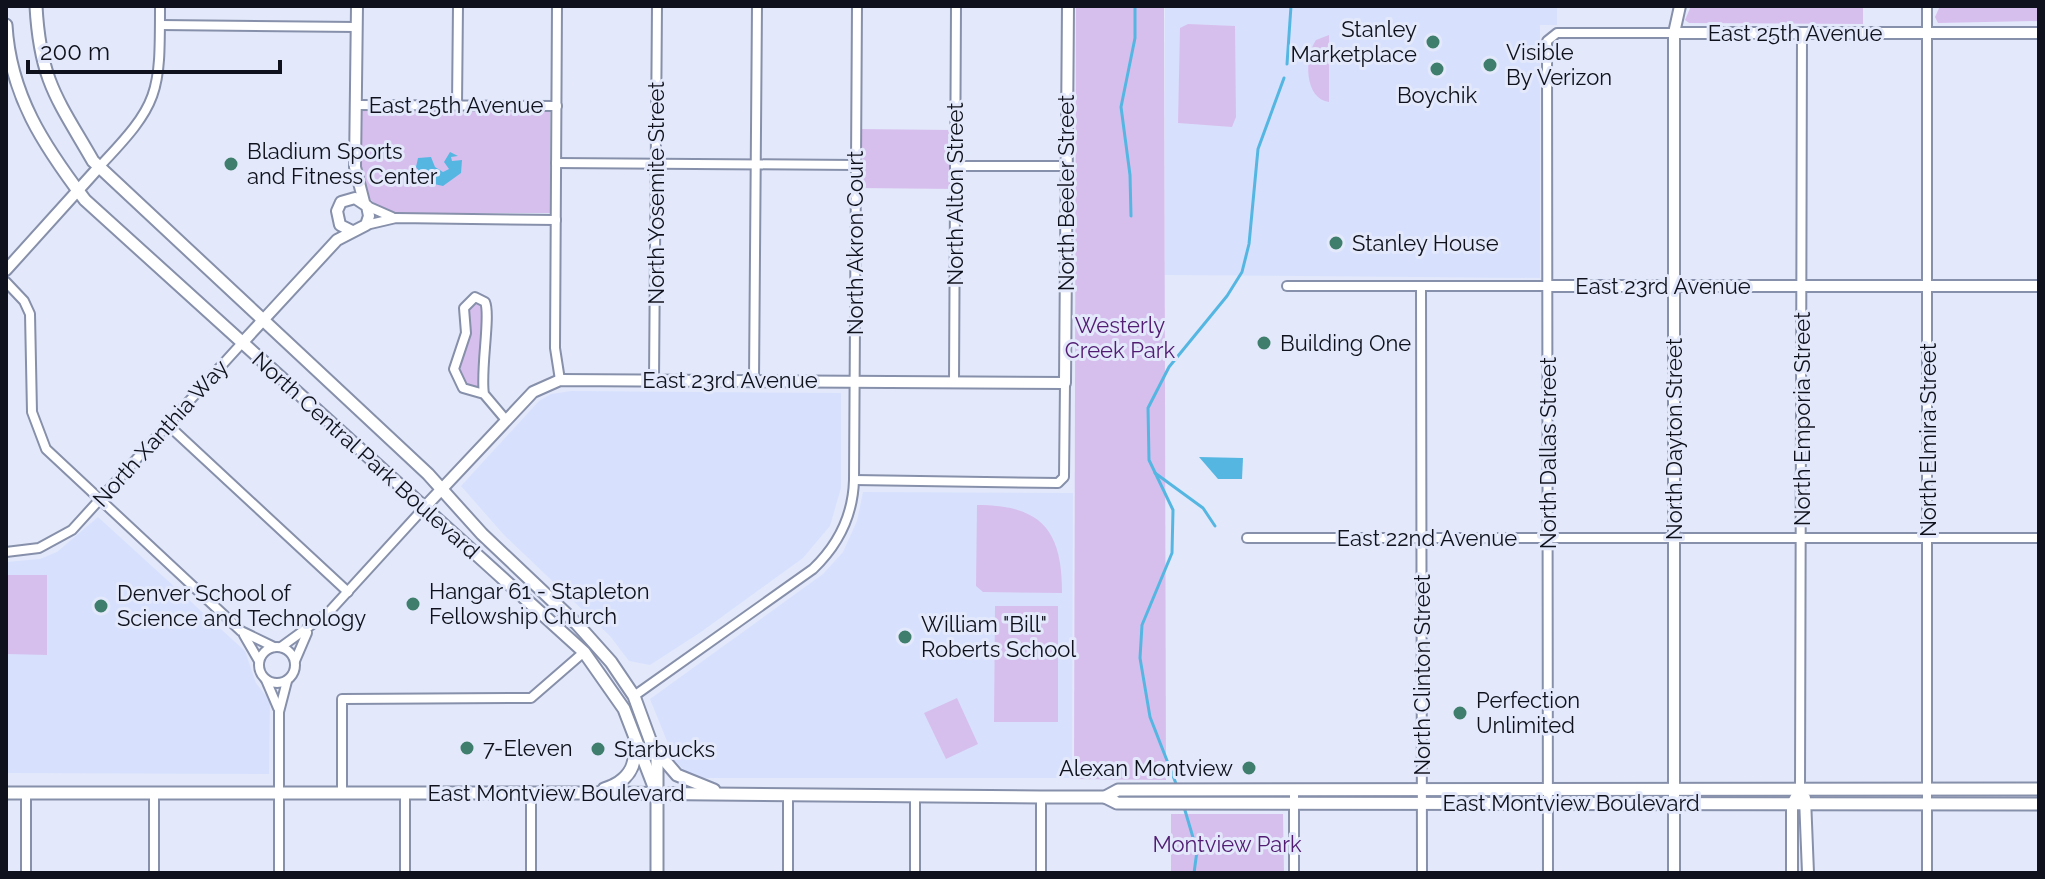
<svg xmlns="http://www.w3.org/2000/svg" width="2045" height="879" viewBox="0 0 2045 879" font-family="Raleway,sans-serif">
  <style>
    .built { fill: #d7e1fd }
    .green { fill: #d7bfed }
    .water { fill: #55b6e2 }
    .lines { fill: none; stroke-linecap: round; stroke-linejoin: round }
    .stream { stroke: #55b6e2; stroke-width: 3 }
    .minor-casing { stroke: #8790aa; stroke-width: 12 }
    .tertiary-casing { stroke: #8790aa; stroke-width: 14 }
    .secondary-casing { stroke: #8790aa; stroke-width: 15 }
    .minor { stroke: #fff; stroke-width: 8 }
    .tertiary { stroke: #fff; stroke-width: 10 }
    .secondary { stroke: #fff; stroke-width: 11 }
    .poi-dot { fill: #3f7e6c; stroke: #e3e9fb; stroke-width: 3 }
    .labels { text-anchor: middle; dominant-baseline: central; stroke-width: 6; stroke-linejoin: round; paint-order: stroke }
    .poi-label { font-size: 22px; fill: #0f121c; stroke: #e3e9fb; text-anchor: start }
    .street-label { font-size: 22px; fill: #0f121c; stroke: #e3e9fb }
    .park-label { font-size: 22px; fill: #511c72; stroke: #e3e9fb }
  </style>
  <rect width="100%" height="100%" fill="#e3e9fb"/>
  <g class="built">
    <path d="M1165,6H1557V25H1540V278L1165,275Z"/>
    <path d="M571,391L841,393V488L830,526L803,558L701,632L650,665L629,661L610,636L504,535L461,486L539,401L551,394Z"/>
    <path d="M863,492L1073,493L1072,778H700L687,773L675,761L650,699L823,574L843,552L857,521Z"/>
    <path d="M98,517L245,651L256,683L270,701L269,774L6,773V562L40,559L57,552Z"/>
  </g>
  <g class="green">
    <path d="M1076,6H1164L1166,780L1074,779Z"/>
    <path d="M1691,6H1863V24L1689,23L1685,20Z"/>
    <path d="M1940,6H2039V21L1938,23L1935,17Z"/>
    <path d="M1188,24L1235,26L1236,117L1232,127L1178,123L1180,28Z"/>
    <path d="M1329,35V102C1304,99 1304,57 1316,40Z"/>
    <path d="M362,110L550,111V213H396C347,205 362,147 362,110Z"/>
    <path d="M856,129L955,130V189L856,188Z"/>
    <path d="M473,300L481,301C486,316 479,369 479,389L466,385C453,361 460,324 473,300Z"/>
    <path d="M977,505C1042,505 1062,530 1062,593L983,592L976,586Z"/>
    <path d="M6,575H47V655L6,654Z"/>
    <path d="M995,606H1058V722H994Z"/>
    <path d="M957,698L978,744L946,759L924,713Z"/>
    <path d="M1171,814H1283L1284,873H1171Z"/>
  </g>
  <g class="water">
    <path d="M450,152L458,156L451,157L452,161L462,160L461,173L443,186L425,182L416,167L418,158L431,157L435,167L443,172L449,169L444,162Z"/>
    <path d="M1199,457L1243,458L1242,479H1218Z"/>
  </g>
  <g class="lines">
    <g class="stream">
      <path d="M1287,64L1291,6"/>
      <path d="M1131,216L1130,175L1121,107L1135,38V6"/>
      <path d="M1155,473L1203,508L1215,526"/>
      <path d="M1182,799L1150,717L1140,658L1142,625L1172,553L1173,510L1149,460L1148,408L1169,367L1227,296L1242,272L1249,244L1258,149L1284,78"/>
      <path d="M1184,807L1197,851L1194,873"/>
    </g>
    <defs>
      <g id="minor">
        <path d="M557,6L555,348L560,380"/>
        <path d="M160,25L356,27"/>
        <path d="M356,105L557,106"/>
        <path d="M457,105L458,6"/>
        <path d="M556,163L856,165"/>
        <path d="M955,166H1066"/>
        <path d="M99,167C160,103 160,94 160,6"/>
        <path d="M367,206L392,217"/>
        <path d="M366,225L396,218L556,220"/>
        <path d="M6,282L24,301L30,314L32,412L46,449L241,631L274,647"/>
        <path d="M1287,286H1548"/>
        <path d="M1421,286L1422,873"/>
        <path d="M654,380L657,6"/>
        <path d="M754,380L757,6"/>
        <path d="M954,382L956,6"/>
        <path d="M484,394L463,388L454,369L466,333L464,308L475,297L485,302C491,315 480,371 484,394L506,420"/>
        <path d="M168,425L348,592"/>
        <path d="M854,480L1058,483L1064,477L1065,383"/>
        <path d="M1247,538H2039"/>
        <path d="M6,552L39,548L72,530L242,343"/>
        <path d="M244,635L259,661"/>
        <circle cx="277" cy="665" r="18"/>
        <path d="M281,647L329,612L423,509"/>
        <path d="M295,661L307,633"/>
        <path d="M266,680L278,708"/>
        <path d="M634,696L813,569C838,545 853,516 854,480L857,6"/>
        <path d="M1800,789L1802,33"/>
        <path d="M1294,790V873"/>
        <path d="M342,793V699L531,698L584,652"/>
        <path d="M405,793V873"/>
        <path d="M788,795V873"/>
        <path d="M915,797V873"/>
        <path d="M26,873V793"/>
        <path d="M154,873V793"/>
        <path d="M279,873V712L287,681"/>
        <path d="M531,873V793"/>
        <path d="M1041,873V797"/>
        <path d="M1548,873L1547,41L1557,33H1674"/>
        <path d="M1927,873V6"/>
      </g>
      <g id="tertiary">
        <path d="M357,6L355,167L364,202"/>
        <path d="M1674,33H2039"/>
        <path d="M6,270L99,167"/>
        <path d="M1548,286H2039"/>
        <path d="M242,343L337,240L366,225L369,216L367,206L355,198L341,202L337,211L340,225L352,231"/>
        <path d="M423,509L533,392L560,380L1065,383L1068,6"/>
        <path d="M1805,798L1808,873"/>
        <path d="M1674,873V33L1680,6"/>
        <path d="M1792,873V804L1800,789"/>
      </g>
      <g id="secondary">
        <path d="M36,6C40,81 58,100 93,161L428,474L482,534L577,624L611,662L634,696L657,759V873"/>
        <path d="M6,25C10,95 44,146 85,200L584,652L624,709L656,792"/>
        <path d="M659,754L677,775L714,790"/>
        <path d="M604,789C627,782 638,767 634,742"/>
        <path d="M6,793H606L1041,797H1105L1118,790L2039,789"/>
        <path d="M1105,797L1117,803L2039,804"/>
      </g>
    </defs>
    <use href="#minor" class="minor-casing"/>
    <use href="#tertiary" class="tertiary-casing"/>
    <use href="#secondary" class="secondary-casing"/>
    <use href="#minor" class="minor"/>
    <use href="#tertiary" class="tertiary"/>
    <use href="#secondary" class="secondary"/>
  </g>
  <g class="poi-dot">
    <circle cx="1433" cy="42" r="8"/>
    <circle cx="1490" cy="65" r="8"/>
    <circle cx="1437" cy="69" r="8"/>
    <circle cx="231" cy="164" r="8"/>
    <circle cx="1336" cy="243" r="8"/>
    <circle cx="1264" cy="343" r="8"/>
    <circle cx="413" cy="604" r="8"/>
    <circle cx="101" cy="606" r="8"/>
    <circle cx="905" cy="637" r="8"/>
    <circle cx="1460" cy="713" r="8"/>
    <circle cx="467" cy="748" r="8"/>
    <circle cx="598" cy="749" r="8"/>
    <circle cx="1249" cy="768" r="8"/>
  </g>
  <g class="labels">
    <g class="poi-label">
      <text x="1417" y="29" text-anchor="end">Stanley<tspan x="1417" dy="25">Marketplace</tspan></text>
      <text x="1506" y="52">Visible<tspan x="1506" dy="25">By Verizon</tspan></text>
      <text x="1437" y="95" text-anchor="middle">Boychik</text>
      <text x="247" y="151">Bladium Sports<tspan x="247" dy="25">and Fitness Center</tspan></text>
      <text x="1352" y="243">Stanley House</text>
      <text x="1280" y="343">Building One</text>
      <text x="429" y="591">Hangar 61 - Stapleton<tspan x="429" dy="25">Fellowship Church</tspan></text>
      <text x="117" y="593">Denver School of<tspan x="117" dy="25">Science and Technology</tspan></text>
      <text x="921" y="624">William "Bill"<tspan x="921" dy="25">Roberts School</tspan></text>
      <text x="1476" y="700">Perfection<tspan x="1476" dy="25">Unlimited</tspan></text>
      <text x="483" y="748">7-Eleven</text>
      <text x="614" y="749">Starbucks</text>
      <text x="1233" y="768" text-anchor="end">Alexan Montview</text>
    </g>
    <g class="street-label">
      <text x="1795" y="33">East 25th Avenue</text>
      <text x="456" y="105">East 25th Avenue</text>
      <text transform="translate(656 193) rotate(-90)">North Yosemite Street</text>
      <text transform="translate(1066 193) rotate(-90)">North Beeler Street</text>
      <text transform="translate(955 194) rotate(-90)">North Alton Street</text>
      <text transform="translate(855 243) rotate(-90)">North Akron Court</text>
      <text x="1663" y="286">East 23rd Avenue</text>
      <text x="730" y="380">East 23rd Avenue</text>
      <text transform="translate(1802 419) rotate(-90)">North Emporia Street</text>
      <text transform="translate(160 433) rotate(-48)">North Xanthia Way</text>
      <text transform="translate(1674 439) rotate(-90)">North Dayton Street</text>
      <text transform="translate(1928 440) rotate(-90)">North Elmira Street</text>
      <text transform="translate(1548 453) rotate(-90)">North Dallas Street</text>
      <text transform="translate(366 455) rotate(42)">North Central Park Boulevard</text>
      <text x="1427" y="538">East 22nd Avenue</text>
      <text transform="translate(1422 675) rotate(-90)">North Clinton Street</text>
      <text x="556" y="793">East Montview Boulevard</text>
      <text x="1571" y="803">East Montview Boulevard</text>
    </g>
    <g class="park-label">
      <text x="1120" y="325">Westerly<tspan x="1120" dy="25">Creek Park</tspan></text>
      <text x="1227" y="844">Montview Park</text>
    </g>
  </g>
  <rect width="2045" height="879" fill="none" stroke="#0f121c" stroke-width="16"/>
  <path d="M28 60v12h252v-12" fill="none" stroke="#0f121c" stroke-width="4"/>
  <text x="40" y="60" font-size="24" fill="#0f121c" stroke="#e3e9fb" stroke-width="6" paint-order="stroke">200 m</text>
</svg>
